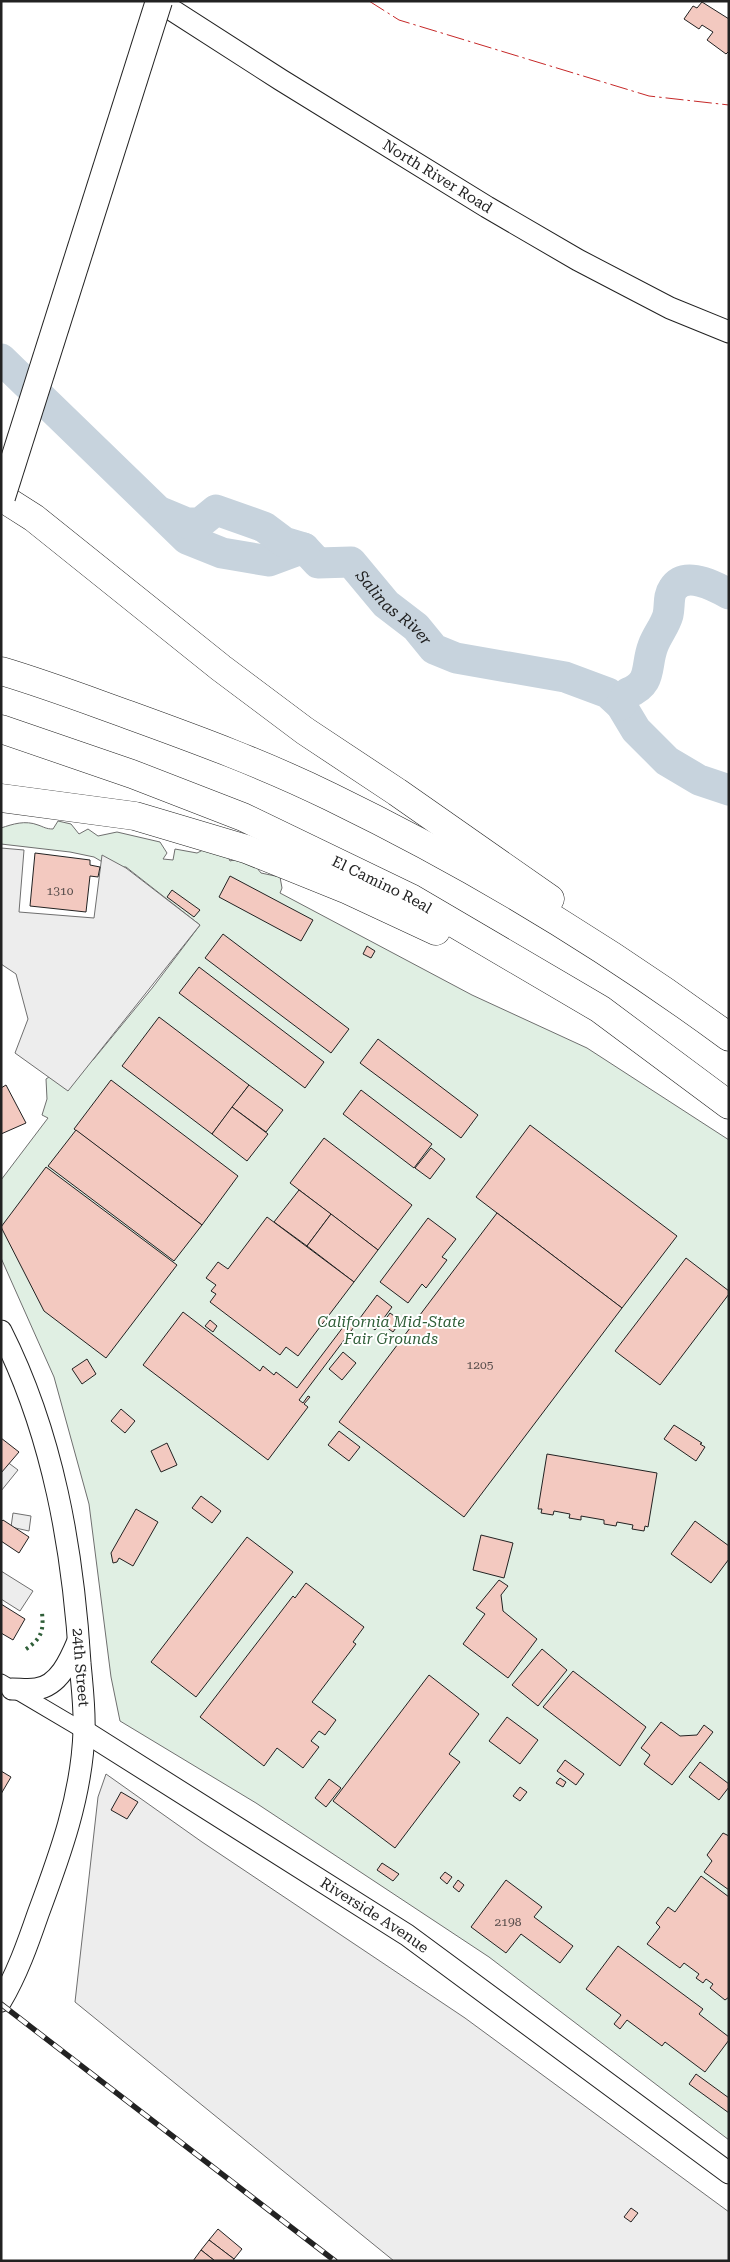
<svg xmlns="http://www.w3.org/2000/svg" width="730" height="2262" viewBox="0 0 730 2262" font-family="'Roboto Serif',serif">
  <style>
    .green { fill: #e0efe3; stroke: #6f6f6f }
    .parking { fill: #ededed; stroke: #6f6f6f }
    .lines { fill: none; stroke-linecap: round; stroke-linejoin: round }
    .river { stroke: #c7d3dd; stroke-width: 31 }
    .building { fill: #f3c9c0; stroke: #222 }
    .minor-casing { stroke: #222; stroke-width: 17 }
    .secondary-casing { stroke: #222; stroke-width: 23 }
    .motorway-casing { stroke: #222; stroke-width: 29 }
    .minor { stroke: #fff; stroke-width: 15 }
    .secondary { stroke: #fff; stroke-width: 21 }
    .motorway { stroke: #fff; stroke-width: 28 }
    .rail-casing { stroke: #222; stroke-width: 5.5 }
    .rail { stroke: #fff; stroke-width: 4; stroke-dasharray: 11; stroke-linecap: butt }
    .trunk-bridge-casing { stroke: #222; stroke-width: 28; stroke-linecap: butt }
    .trunk-bridge { stroke: #fff; stroke-width: 26 }
    .hedge { stroke: #2f5e38; stroke-width: 4; stroke-dasharray: 2.5 4; stroke-linecap: butt }
    .power { stroke: #c62828; stroke-width: 1; stroke-dasharray: 18 4 2.5 4; stroke-linecap: butt }
    .labels { text-anchor: middle; dominant-baseline: central; stroke-width: 4; stroke-linejoin: round; paint-order: stroke }
    .number-label { font-size: 12px; fill: #564c4a }
    .street-label { font-size: 15px; fill: #222; stroke: #fff }
    .park-label { font-size: 15px; font-style: italic; fill: #2f5e38; stroke: #fff }
    .water-label { font-size: 16px; font-style: italic; fill: #222; stroke: #fff }
  </style>
  <rect width="100%" height="100%" fill="#fff"/>
  <path class="green" d="M58,821L71,824L79,834L88,829L98,836L117,832L160,842L167,853L163,859L173,860L175,849L197,853L207,848L224,849L230,861L241,858L253,863L261,873L280,877L282,888L280,893L472,995L587,1048L729,1140V2140L489,1957L256,1803L120,1721L111,1677L89,1504L54,1377L1,1258V1180L48,1118L42,1115L47,1099L46,1079L63,1068L93,1060L153,987L200,925L126,867H111L94,857L70,852L1,844V828C13,824 25,820 38,825C44,827 46,829 53,829Z"/>
  <g class="parking">
    <path d="M1,848L24,850L19,912L94,918L102,855L126,868L200,925L68,1091L15,1053L28,1019L16,974L1,964Z"/>
    <path d="M6,1461L18,1470L1,1491V1468Z"/>
    <path d="M13,1513L31,1516L29,1531L11,1527Z"/>
    <path d="M1,1571L33,1591L20,1611L1,1599Z"/>
    <path d="M106,1774L202,1842L465,2018L729,2212V2261H394L75,2002L98,1797Z"/>
  </g>
  <g class="lines">
    <g class="river">
      <path id="s1" d="M1,359L187,539L222,553L269,561L304,548L318,563L351,562L386,604L416,627L434,649L456,658L565,677L608,693L621,705L636,730L667,761L699,780L729,790"/>
      <path d="M163,513L187,523H200L216,510L264,527L284,542L304,548"/>
      <path d="M621,705L628,693C653,683 645,667 653,646C657,635 665,626 668,615C670,606 668,596 673,589C685,570 715,586 729,594"/>
    </g>
  </g>
  <g class="building">
    <path d="M702,2L729,19V51L726,54L707,40L713,32L702,25L699,29L684,19L693,6L697,8Z"/>
    <path d="M35,853L90,860V865L100,867L98,877L90,876L86,912L30,906Z"/>
    <path d="M230,876L313,920L301,941L219,897Z"/>
    <path d="M172,890L200,910L194,917L167,897Z"/>
    <path d="M223,934L349,1029L331,1053L205,958Z"/>
    <path d="M367,946L375,951L371,958L363,954Z"/>
    <path d="M199,967L324,1062L305,1088L179,993Z"/>
    <path d="M159,1017L249,1085L212,1134L122,1066Z"/>
    <path d="M378,1039L478,1115L461,1138L360,1063Z"/>
    <path d="M111,1080L238,1176L202,1225L74,1129Z"/>
    <path d="M6,1085L26,1123L1,1134V1088Z"/>
    <path d="M249,1085L283,1110L266,1132L232,1107Z"/>
    <path d="M361,1090L432,1144L414,1168L343,1114Z"/>
    <path d="M232,1107L268,1134L247,1161L212,1134Z"/>
    <path d="M530,1125L677,1236L622,1308L476,1197Z"/>
    <path d="M76,1130L202,1225L174,1261L48,1166Z"/>
    <path d="M324,1138L412,1205L378,1250L290,1183Z"/>
    <path d="M431,1148L445,1159L430,1179L415,1168Z"/>
    <path d="M46,1167L177,1265L106,1358L44,1311L1,1227Z"/>
    <path d="M299,1190L331,1214L307,1246L274,1222Z"/>
    <path d="M497,1213L622,1308L464,1517L339,1422Z"/>
    <path d="M331,1214L378,1250L354,1282L307,1246Z"/>
    <path d="M267,1217L354,1282L298,1356L286,1347L280,1355L210,1302L216,1294L211,1291L216,1285L206,1278L218,1262L228,1269Z"/>
    <path d="M428,1218L456,1239L442,1257L447,1260L426,1288L422,1284L408,1303L380,1282Z"/>
    <path d="M686,1258L729,1291V1294L660,1385L615,1351Z"/>
    <path d="M377,1295L392,1307L375,1330L360,1318Z"/>
    <path d="M183,1312L260,1371L263,1366L274,1375L276,1372L297,1388L350,1318L357,1323L299,1400L303,1403L308,1396L310,1397L304,1404L308,1407L268,1460L143,1365Z"/>
    <path d="M390,1313L401,1321L393,1332L382,1324Z"/>
    <path d="M210,1320L217,1326L213,1332L205,1326Z"/>
    <path d="M343,1352L356,1363L342,1380L329,1369Z"/>
    <path d="M87,1359L96,1374L82,1384L72,1369Z"/>
    <path d="M121,1409L135,1421L125,1433L111,1421Z"/>
    <path d="M674,1425L702,1443L700,1444L705,1447L696,1461L664,1439Z"/>
    <path d="M339,1431L360,1447L349,1461L328,1445Z"/>
    <path d="M1,1438L19,1452L1,1473Z"/>
    <path d="M167,1443L177,1465L161,1472L151,1451Z"/>
    <path d="M547,1454L657,1473L648,1527L645,1526L644,1531L632,1529L633,1525L617,1522L616,1526L604,1524V1520L581,1516V1520L569,1518L570,1514L554,1511L553,1515L541,1513L542,1509H538Z"/>
    <path d="M201,1496L221,1511L212,1523L192,1508Z"/>
    <path d="M136,1509L158,1522L133,1566L119,1558L117,1562L113,1563L111,1553Z"/>
    <path d="M3,1520L29,1537L19,1553L1,1541V1522Z"/>
    <path d="M695,1521L729,1546V1559L711,1583L671,1554Z"/>
    <path d="M481,1535L513,1543L504,1578L473,1570Z"/>
    <path d="M247,1537L293,1572L196,1697L151,1662Z"/>
    <path d="M499,1580L508,1586L501,1595L503,1611L537,1639L508,1678L463,1644L485,1614L476,1608Z"/>
    <path d="M306,1583L364,1627L353,1642L356,1644L312,1702L336,1720L325,1735L319,1731L311,1741L319,1747L303,1768L277,1748L264,1766L200,1717L293,1596L295,1598Z"/>
    <path d="M1,1604L25,1619L13,1640L1,1633Z"/>
    <path d="M542,1649L567,1670L538,1706L512,1685Z"/>
    <path d="M573,1671L646,1727L620,1766L543,1707Z"/>
    <path d="M429,1675L479,1714L449,1754L460,1762L395,1848L333,1801Z"/>
    <path d="M507,1717L538,1740L520,1764L489,1741Z"/>
    <path d="M661,1722L680,1736L697,1735L704,1725L713,1732L672,1785L644,1764L650,1755L641,1748Z"/>
    <path d="M565,1760L584,1774L576,1785L557,1771Z"/>
    <path d="M700,1762L729,1784V1787L719,1800L689,1777Z"/>
    <path d="M1,1771L11,1777L1,1794Z"/>
    <path d="M560,1778L566,1782L563,1787L556,1783Z"/>
    <path d="M329,1779L341,1788L326,1807L315,1798Z"/>
    <path d="M520,1787L527,1792L520,1801L513,1796Z"/>
    <path d="M121,1792L138,1802L127,1819L111,1810Z"/>
    <path d="M723,1833L729,1836V1890L704,1872L712,1861L707,1855Z"/>
    <path d="M382,1863L399,1874L393,1881L377,1870Z"/>
    <path d="M445,1872L452,1877L447,1884L440,1878Z"/>
    <path d="M701,1876L729,1897V1997L725,2000L710,1988L713,1984L706,1979L703,1983L696,1978L699,1974L684,1963L680,1968L647,1944L660,1927L656,1923L668,1907L675,1912Z"/>
    <path d="M458,1880L464,1885L459,1892L453,1887Z"/>
    <path d="M506,1880L542,1907L534,1917L573,1946L560,1963L521,1934L506,1953L471,1927Z"/>
    <path d="M618,1946L703,2009L699,2014L729,2037V2040L705,2072L665,2042L662,2046L627,2020L620,2029L614,2024L621,2015L586,1989Z"/>
    <path d="M696,2074L729,2098V2113L689,2084Z"/>
    <path d="M631,2208L638,2213L631,2222L624,2217Z"/>
    <path d="M218,2229L242,2249L234,2259L209,2240Z"/>
    <path d="M209,2240L234,2259L233,2261H215L201,2250Z"/>
    <path d="M201,2250L215,2261H193Z"/>
  </g>
  <g class="lines">
    <defs>
      <path id="minor" d="M1,1682L84,1731"/>
      <g id="secondary">
        <path id="s2" d="M158,1L281,80L487,207L578,260L670,308L729,332"/>
        <path id="s3" d="M1,1331C53,1434 73,1549 80,1663C82,1686 85,1709 84,1731C82,1795 60,1855 38,1914C28,1943 17,1974 1,2001"/>
        <path d="M12,1689C20,1689 28,1690 36,1689C59,1686 70,1660 78,1641"/>
        <path id="s4" d="M84,1731L407,1935L729,2173"/>
      </g>
      <g id="motorway">
        <path d="M1,497L34,518L221,668L305,731L397,792L550,899"/>
        <path d="M1,671C45,684 87,700 129,715C198,740 266,765 331,797C471,865 604,945 729,1037"/>
        <path id="s5" d="M1,729L132,774L243,817L411,898L600,1009L729,1105"/>
        <path d="M1,798L135,816L246,849L348,890L436,931"/>
      </g>
    </defs>
    <use href="#minor" class="minor-casing"/>
    <use href="#secondary" class="secondary-casing"/>
    <use href="#motorway" class="motorway-casing"/>
    <use href="#minor" class="minor"/>
    <use href="#secondary" class="secondary"/>
    <use href="#motorway" class="motorway"/>
    <defs>
      <path id="rail" d="M1,2004L335,2261"/>
    </defs>
    <use href="#rail" class="rail-casing"/>
    <use href="#rail" class="rail"/>
    <defs>
      <path id="trunk-bridge" d="M2,497L159,1"/>
    </defs>
    <use href="#trunk-bridge" class="trunk-bridge-casing"/>
    <use href="#trunk-bridge" class="trunk-bridge"/>
    <path class="hedge" d="M26,1649C41,1639 44,1631 42,1613"/>
    <path class="power" d="M369,1L399,20L649,96L729,105"/>
  </g>
  <g class="labels">
    <g class="number-label">
      <text x="60" y="891">1310</text>
      <text x="480" y="1365">1205</text>
      <text x="508" y="1922">2198</text>
    </g>
    <g class="street-label">
      <text stroke="none"><textPath href="#s2" startOffset="330">North River Road</textPath></text>
      <text stroke="none"><textPath href="#s5" startOffset="412">El Camino Real</textPath></text>
      <text stroke="none"><textPath href="#s3" startOffset="348">24th Street</textPath></text>
      <text stroke="none"><textPath href="#s4" startOffset="344">Riverside Avenue</textPath></text>
    </g>
    <g class="park-label">
      <text x="391" y="1322">California Mid-State<tspan x="391" dy="17">Fair Grounds</tspan></text>
    </g>
    <g class="water-label">
      <text stroke="none"><textPath href="#s1" startOffset="498">Salinas River</textPath></text>
    </g>
  </g>
  <rect width="730" height="2262" fill="none" stroke="#222222" stroke-width="5"/>
</svg>
